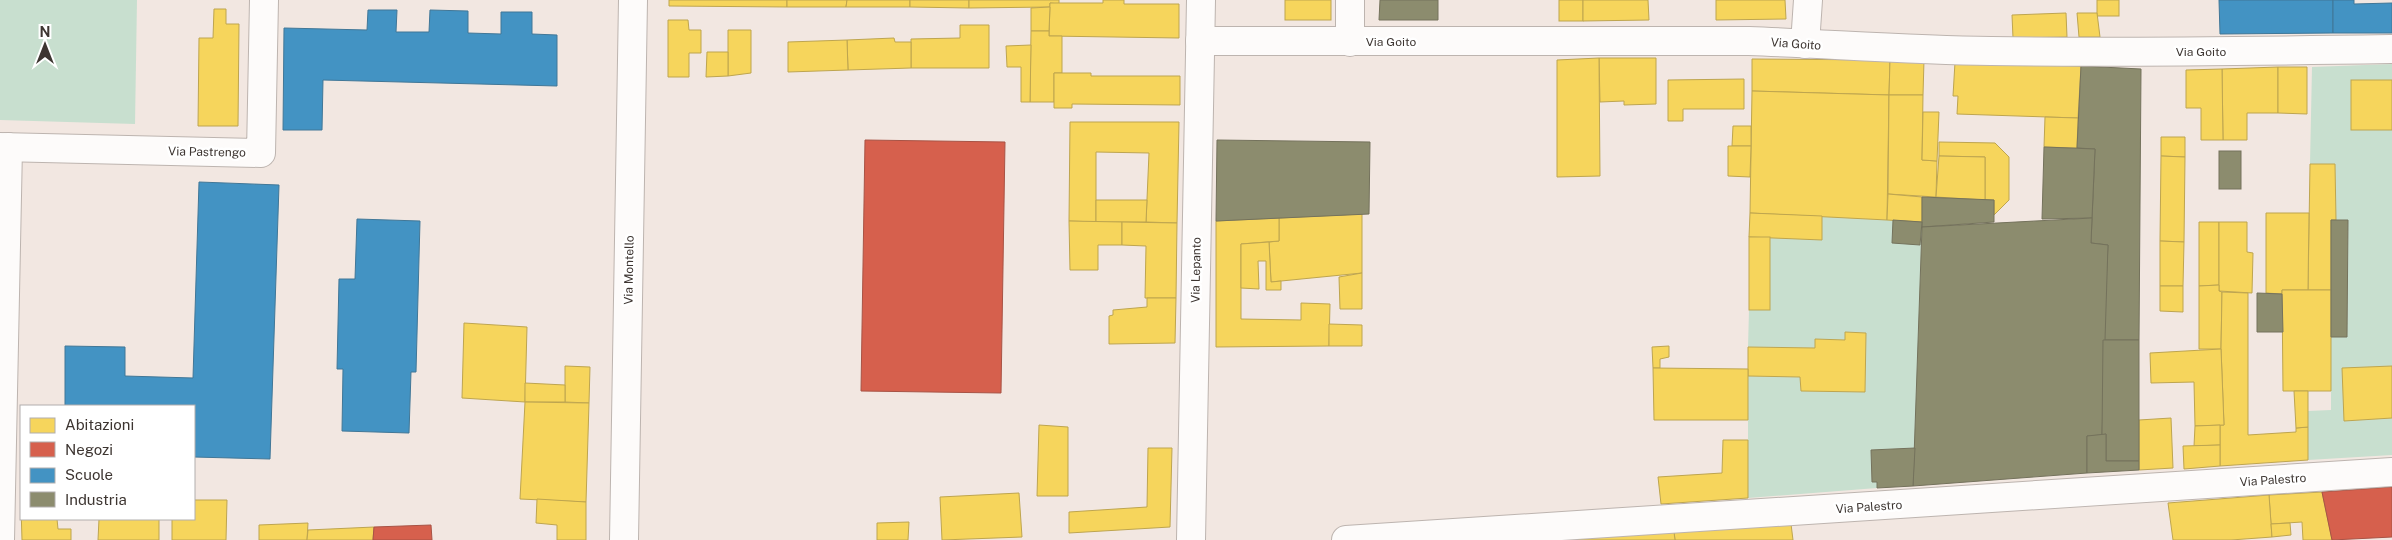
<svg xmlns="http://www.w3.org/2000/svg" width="2392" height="540" viewBox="0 0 2392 540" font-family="'Public Sans',sans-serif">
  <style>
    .green { fill: #c8dfcf }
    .homes { fill: #f6d55c; stroke: #bea54f }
    .shops { fill: #d6604d; stroke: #a85345 }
    .schools { fill: #4393c3; stroke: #417797 }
    .industry { fill: #8c8c6e; stroke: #74725c }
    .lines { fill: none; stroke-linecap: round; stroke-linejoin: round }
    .minor-casing { stroke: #bdb4af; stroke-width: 30 }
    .tertiary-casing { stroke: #bdb4af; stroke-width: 30 }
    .minor { stroke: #fdfbfa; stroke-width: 28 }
    .tertiary { stroke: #fdfbfa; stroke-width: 28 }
    .labels { text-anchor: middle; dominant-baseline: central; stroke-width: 5; stroke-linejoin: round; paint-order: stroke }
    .street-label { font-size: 12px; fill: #3d3531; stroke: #fff }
  </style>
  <rect width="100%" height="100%" fill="#f2e7e1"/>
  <g class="green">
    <path d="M0,0H137L135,124L0,120Z"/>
    <path d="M2392,64V455L2308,460V411L2331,410V337L2347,336L2348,220H2336L2335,164H2310L2312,67Z"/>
    <path d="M1822,216L1922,222L1915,448L1871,450L1872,482H1877V488L1748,498V376L1800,377L1801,391L1865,392L1866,333L1845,332V340L1816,339L1815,348L1748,347L1749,310H1770V237Z"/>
  </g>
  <g class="homes">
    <path d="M669,0H787V7L669,6Z"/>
    <path d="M787,0H847L846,7H787Z"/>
    <path d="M847,0H910V7H846Z"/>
    <path d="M910,0H969V8L910,7Z"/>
    <path d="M969,0H1059V4L1050,3V7L969,8Z"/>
    <path d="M1103,0H1124V4H1179V38L1049,36L1050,3H1103Z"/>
    <rect x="1285" y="0" width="46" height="20"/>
    <rect x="1559" y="0" width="24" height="21"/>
    <path d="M1583,0H1648L1649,20L1583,21Z"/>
    <path d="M1716,0H1785L1786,19L1716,20Z"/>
    <rect x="2097" y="0" width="22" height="16"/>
    <path d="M1050,7L1049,31H1031V8Z"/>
    <path d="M214,9H226V24H239L238,126H198L199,38H213Z"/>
    <path d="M2066,13L2067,37L2013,38L2012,15Z"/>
    <path d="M2077,13H2097L2100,37H2079Z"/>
    <path d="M668,20H688L689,30H701V53H689V77H668Z"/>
    <path d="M960,25H989V68H911V39L960,38Z"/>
    <path d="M728,30H751V73L728,76Z"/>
    <path d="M1031,31H1049V36H1062V73H1054V102H1030Z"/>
    <path d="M894,38L895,42H911V68L848,70L847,40Z"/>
    <path d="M847,40L848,70L788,72V42Z"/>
    <path d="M1031,45L1030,102H1021V67H1007L1006,46Z"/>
    <path d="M707,52H728V76L706,77Z"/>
    <path d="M1599,58H1656V104L1624,105V101L1600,102Z"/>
    <path d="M1599,58L1600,176L1557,177V60Z"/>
    <path d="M1752,59L1890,60L1889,95L1752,91Z"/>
    <path d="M1890,60H1924L1923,95H1889Z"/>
    <path d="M1955,62L2081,66L2078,118L1957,114L1958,96H1953Z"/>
    <path d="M2278,67V113H2247V140H2223L2222,69Z"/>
    <path d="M2278,67H2307V114L2278,113Z"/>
    <path d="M2222,69L2223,140H2201V108H2186V70Z"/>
    <path d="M1054,73H1091V76H1180V105L1072,104V108H1054Z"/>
    <path d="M1744,79V109H1683V121H1668V80Z"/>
    <rect x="2351" y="80" width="41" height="50"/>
    <path d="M1752,91L1889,95L1887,220L1750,213Z"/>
    <path d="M1889,95H1923L1922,160L1937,161L1936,197L1888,194Z"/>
    <path d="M1923,112H1939L1937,161L1922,160Z"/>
    <path d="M2045,117L2078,118L2077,148L2044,147Z"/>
    <path d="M1070,122H1179L1177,223L1146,222L1149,153L1096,152V222L1069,221Z"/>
    <path d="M1733,126H1751V146H1732Z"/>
    <path d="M2161,137H2185V157L2161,156Z"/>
    <path d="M1939,142L1995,143L2009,157V200L1994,215V200H1985V157L1939,156Z"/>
    <path d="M1728,146H1751L1750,177L1728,176Z"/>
    <path d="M1939,156L1985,157V200L1936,197Z"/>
    <path d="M2161,156L2185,157L2184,242L2160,241Z"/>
    <path d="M2310,164H2335L2336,220H2331V290H2308Z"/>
    <path d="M1888,194L1922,197V222L1887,220Z"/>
    <path d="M1096,200H1147L1146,222H1096Z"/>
    <path d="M1750,213L1822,216V240L1749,237Z"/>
    <path d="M2266,213H2309L2308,290H2282V294L2266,293Z"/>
    <path d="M1362,214V273L1271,282L1269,242L1279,241V218Z"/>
    <path d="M1279,218V241L1241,244V319L1301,320V303L1330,304L1329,346L1216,347V221Z"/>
    <path d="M1069,221L1122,222V245H1098V270H1070Z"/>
    <path d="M1122,222L1177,223L1176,298H1145L1146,246L1122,245Z"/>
    <path d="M2199,222H2219V285L2199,286Z"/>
    <path d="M2219,222H2247V252L2253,253L2252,293L2219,291Z"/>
    <rect x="1749" y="237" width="21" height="73"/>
    <path d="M2160,241L2184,242L2183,286H2160Z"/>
    <path d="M1269,242L1271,282L1281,281V290H1266V261H1258L1259,289L1241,288V244Z"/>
    <path d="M1362,273V309H1340L1339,277Z"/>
    <path d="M2219,285V291L2222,292L2221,349H2199V286Z"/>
    <path d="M2160,286H2183V312L2160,311Z"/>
    <path d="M2282,290H2331V391H2283Z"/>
    <path d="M2222,292L2248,293V435L2296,432V428L2308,427V460L2220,466V425H2224L2221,349Z"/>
    <path d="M1147,298H1176L1175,343L1109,344V316L1113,315V310L1147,307Z"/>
    <path d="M464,323L527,327L525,402L462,398Z"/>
    <path d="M1329,324L1362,325V346H1329Z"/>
    <path d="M1845,332L1866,333L1865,392L1801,391L1800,377L1748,376V347L1815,348V339L1845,340Z"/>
    <path d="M1669,346V357L1660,359V368H1653L1652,347Z"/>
    <path d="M2221,349L2224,425L2195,426L2194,382L2151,383L2150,353Z"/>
    <path d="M565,366L590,367L589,403L565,402Z"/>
    <path d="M2392,366V418L2344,421L2342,368Z"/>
    <path d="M1653,368L1748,369V420H1654Z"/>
    <path d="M525,383L565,385V402H525Z"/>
    <path d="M2294,391H2308V427L2296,428Z"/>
    <path d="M525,402L589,403L586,502L520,499Z"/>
    <path d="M2171,418L2173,468L2139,470V420Z"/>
    <path d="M1039,425L1068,427V496H1037Z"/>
    <path d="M2220,425V445L2194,446L2195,426Z"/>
    <path d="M1723,440H1748V498L1661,504L1658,477L1722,473Z"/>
    <path d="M2220,445V466L2184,469L2183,446Z"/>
    <path d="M1148,448H1172L1170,527L1069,533V512L1147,507Z"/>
    <path d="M2322,492L2332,540H2303L2302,522L2271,524L2269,495Z"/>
    <path d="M1019,493L1022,537L942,540L940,497Z"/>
    <path d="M2269,495L2272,537L2231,540H2173L2168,503Z"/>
    <path d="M537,499L586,502V540H557V525L536,523Z"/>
    <path d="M194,500H227L226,540H172V519H194Z"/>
    <path d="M21,507V519H57L58,529H71V540H22Z"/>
    <path d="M99,519H159V540H98Z"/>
    <path d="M909,522L908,540H877V523Z"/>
    <path d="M308,523L307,540H259V525Z"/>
    <path d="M2290,523L2291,535L2272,537L2271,524Z"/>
    <path d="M1791,524L1793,540H1675L1674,532Z"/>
    <path d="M374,527L373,540H307L308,530Z"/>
    <path d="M1674,532L1675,540H1558Z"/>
  </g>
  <g class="shops">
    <path d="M865,140L1005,142L1001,393L861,391Z"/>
    <path d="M2392,487V537L2332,540L2322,492Z"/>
    <path d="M431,525L432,540H373L374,527Z"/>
  </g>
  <g class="schools">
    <path d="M2219,0H2333V33L2220,34Z"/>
    <path d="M2333,0H2354V4L2392,3V33H2333Z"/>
    <path d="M368,10H397L396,32H429L430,10L468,11V33L501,34V12H532V34L557,35V86L323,80L322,130H283L284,28L367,30Z"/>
    <path d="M199,182L279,185L270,459L194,457V406H65V346L125,347V376L193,378Z"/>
    <path d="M357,219L420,221L416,372H411L409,433L342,431L343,369H337L339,279H355Z"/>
  </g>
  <g class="industry">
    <path d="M1380,0H1438V20H1379Z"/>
    <path d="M2081,66L2141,69L2139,340H2103L2108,245L2091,243L2095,149L2077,148Z"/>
    <path d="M1217,140L1370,142L1369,214L1216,221Z"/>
    <path d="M2044,147L2095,149L2092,218L2042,219Z"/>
    <rect x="2219" y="151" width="22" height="38"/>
    <path d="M1922,197L1994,200V222L1922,227Z"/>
    <path d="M2092,218L2091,243L2108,245L2102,435L2087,436V473L1913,486L1922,227Z"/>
    <path d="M1893,220L1922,222L1920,245L1892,243Z"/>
    <path d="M2331,220H2348L2347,337H2331Z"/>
    <path d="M2257,293L2282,294L2283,332H2257Z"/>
    <path d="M2103,340H2139V461H2106V434L2102,435Z"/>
    <path d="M2106,434V461H2139V470L2087,473V436Z"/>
    <path d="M1915,448L1913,486L1877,488V482H1872L1871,450Z"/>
  </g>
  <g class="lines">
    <defs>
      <g id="minor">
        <path d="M1200,41H1749C1830,44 1910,50 1991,51C2125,53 2258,51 2392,49"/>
        <path d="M1350,42V0"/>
        <path d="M1805,44L1808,0"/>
        <path d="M0,147L261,153L264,0"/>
        <path d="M0,540L8,147"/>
        <path d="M1191,540L1201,0"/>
        <path d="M1346,540L2392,472"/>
      </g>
      <path id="tertiary" d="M624,540L633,0"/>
    </defs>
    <use href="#minor" class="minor-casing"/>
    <use href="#tertiary" class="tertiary-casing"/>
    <use href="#minor" class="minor"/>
    <use href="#tertiary" class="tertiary"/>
  </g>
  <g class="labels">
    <g class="street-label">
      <text x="1391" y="42">Via Goito</text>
      <text transform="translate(1796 44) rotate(4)">Via Goito</text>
      <text x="2201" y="52">Via Goito</text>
      <text transform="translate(207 152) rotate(1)">Via Pastrengo</text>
      <text transform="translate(629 270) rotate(-89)">Via Montello</text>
      <text transform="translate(1196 270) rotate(-89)">Via Lepanto</text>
      <text transform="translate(2273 480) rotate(-4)">Via Palestro</text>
      <text transform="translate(1869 507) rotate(-4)">Via Palestro</text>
    </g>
  </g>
  <rect x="20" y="405" width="175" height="115" fill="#ffffff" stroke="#b1aead"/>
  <rect x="30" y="418" width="25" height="15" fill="#f6d55c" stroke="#b1aead"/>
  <text x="65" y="430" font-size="15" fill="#3d3531">Abitazioni</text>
  <rect x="30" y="442" width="25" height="15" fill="#d6604d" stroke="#b1aead"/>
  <text x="65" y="455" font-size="15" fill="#3d3531">Negozi</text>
  <rect x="30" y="468" width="25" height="15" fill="#4393c3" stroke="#b1aead"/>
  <text x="65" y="480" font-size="15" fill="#3d3531">Scuole</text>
  <rect x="30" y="492" width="25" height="15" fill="#8c8c6e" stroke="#b1aead"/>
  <text x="65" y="505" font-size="15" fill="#3d3531">Industria</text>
  <g transform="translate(45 45)" stroke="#ffffff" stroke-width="4" paint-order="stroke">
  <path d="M0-4L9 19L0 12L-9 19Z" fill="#3d3531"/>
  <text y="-8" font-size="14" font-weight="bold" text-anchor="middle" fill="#3d3531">N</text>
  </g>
</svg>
